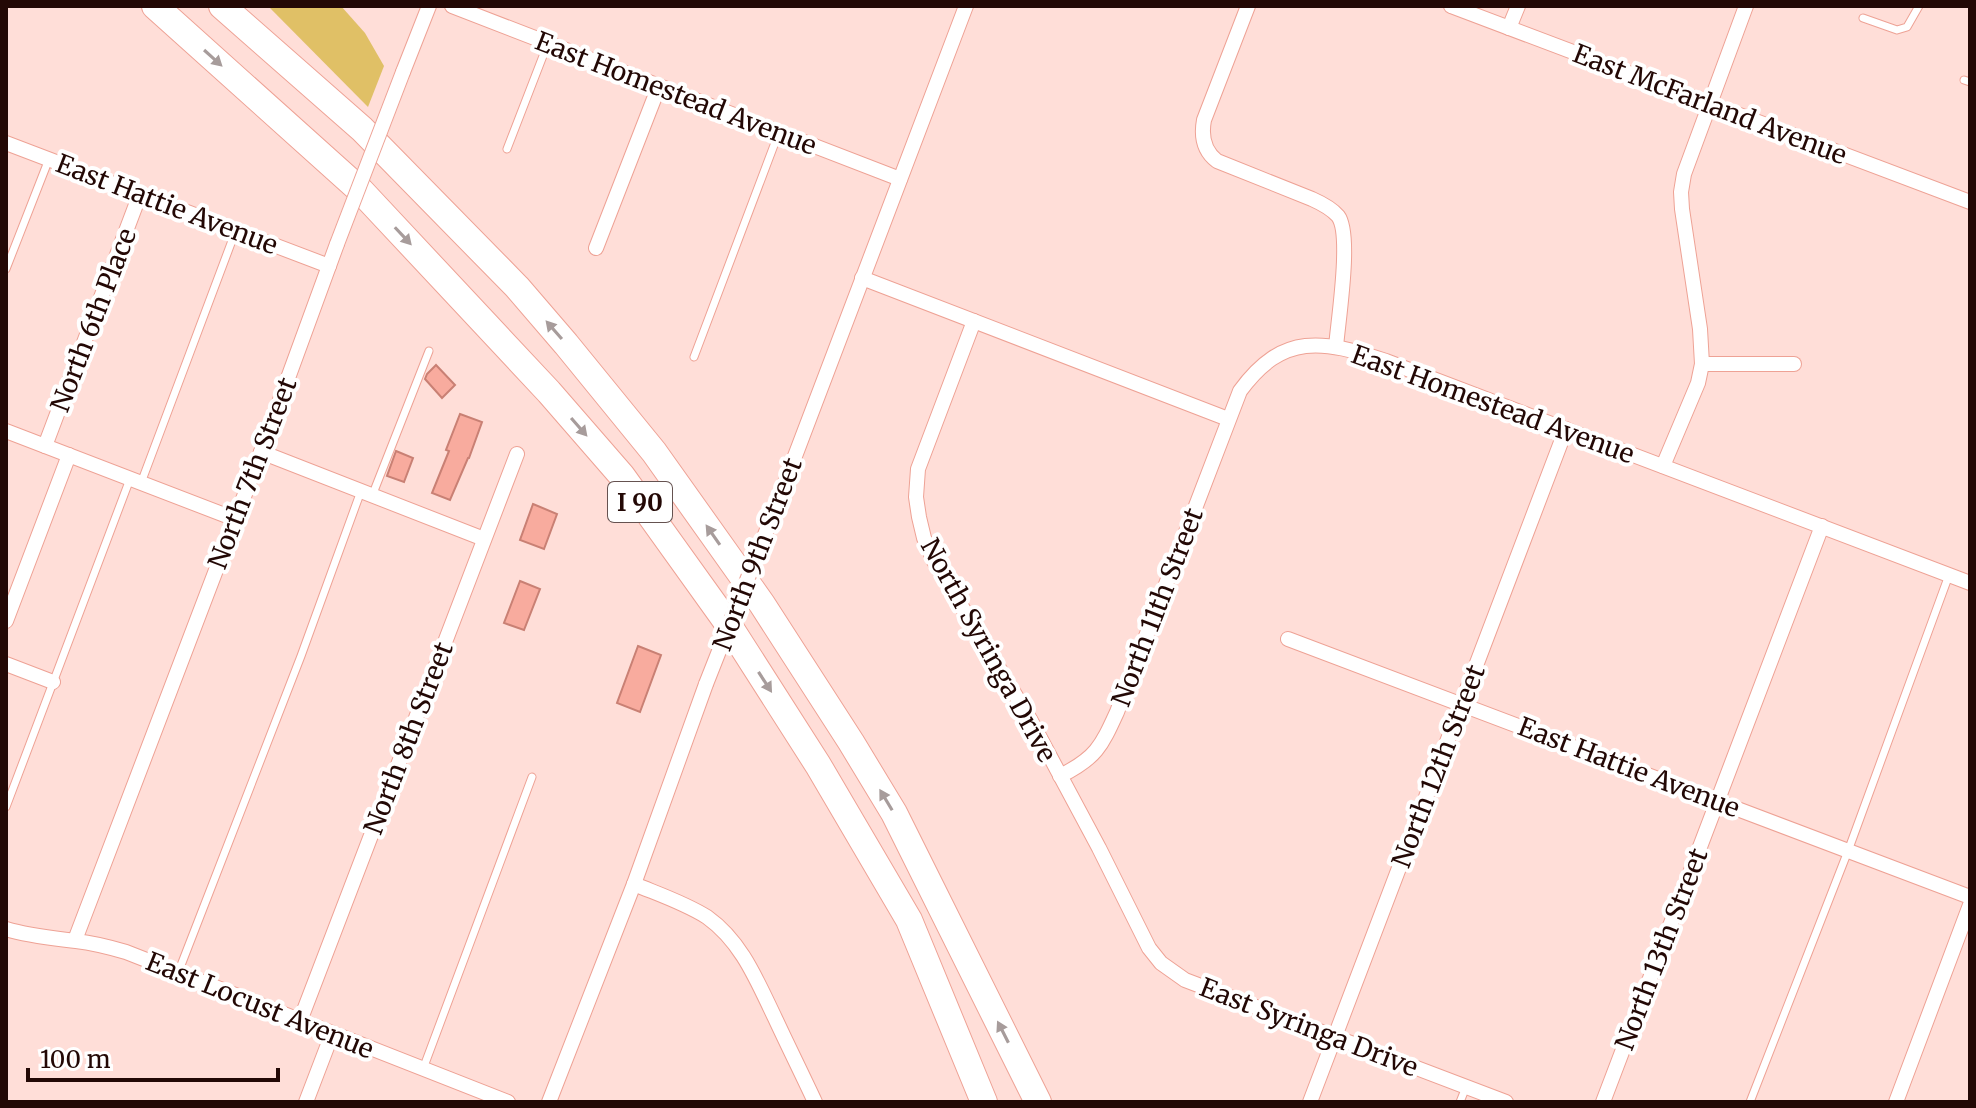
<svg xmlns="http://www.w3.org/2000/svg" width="1976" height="1108" viewBox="0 0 1976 1108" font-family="Merriweather,serif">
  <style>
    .green { fill: #e0c066 }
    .building { fill: #f8ab9e; stroke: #c98074; stroke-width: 2 }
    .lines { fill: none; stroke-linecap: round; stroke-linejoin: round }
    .lane-casing { stroke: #eea295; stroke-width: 9 }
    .street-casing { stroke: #eea295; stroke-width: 16 }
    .highway-casing { stroke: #eea295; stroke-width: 28 }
    .lane { stroke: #fff; stroke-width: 7 }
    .street { stroke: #fff; stroke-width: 14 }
    .highway { stroke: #fff; stroke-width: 26 }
    .street-bridge-casing { stroke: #eea295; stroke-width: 16; stroke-linecap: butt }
    .street-bridge { stroke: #fff; stroke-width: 14 }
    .oneway { fill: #a79c9b }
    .labels { text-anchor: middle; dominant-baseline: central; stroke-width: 8; stroke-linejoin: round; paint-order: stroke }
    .shield { fill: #fff; stroke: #655250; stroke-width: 2 }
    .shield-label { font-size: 24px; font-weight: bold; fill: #230805 }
    .street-label { font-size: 26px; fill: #230805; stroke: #fff }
  </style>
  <rect width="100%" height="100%" fill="#ffded8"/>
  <path class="green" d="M268,6H341L365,33L384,66L368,107Z"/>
  <g class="building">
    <path d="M436,365L455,385L442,398L425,379L427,374Z"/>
    <path d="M460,414L482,422L469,458H468L450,500L432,493L449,451L446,450Z"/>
    <path d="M396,451L413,458L404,482L387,476Z"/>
    <path d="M533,504L557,514L544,549L520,540Z"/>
    <path d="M520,581L540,589L524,630L504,623Z"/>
    <path d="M638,646L661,655L640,712L617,703Z"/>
  </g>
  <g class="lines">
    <defs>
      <g id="lane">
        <path d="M1863,18L1897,30L1907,27L1919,6"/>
        <path d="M1964,80L1970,82"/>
        <path d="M507,149L548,43"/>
        <path d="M6,269L49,159"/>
        <path d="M694,357L779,132"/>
        <path d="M141,483L236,230"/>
        <path d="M372,496L429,351"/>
        <path d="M6,807L130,479"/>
        <path d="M178,973L301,656L361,491"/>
        <path d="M423,1069L532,777"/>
        <path d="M1460,1102L1466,1087"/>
        <path d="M1750,1102L1848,851L1949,575"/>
      </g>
      <g id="street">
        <path d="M452,6L900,179"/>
        <path d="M1248,6L1204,120C1201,136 1204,151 1217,161L1312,199C1321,203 1331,208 1338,216C1352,234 1338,321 1336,347"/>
        <path d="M1451,6L1970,202"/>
        <path d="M1509,28L1518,6"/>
        <path d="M403,72L429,6"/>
        <path d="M6,143L329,266"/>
        <path d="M596,248L659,86"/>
        <path d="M862,278L1228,419"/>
        <path d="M974,321L918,469L916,497L919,517L924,538L934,561L1031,721L1099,848L1149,948L1161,963L1185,980L1506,1102"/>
        <path d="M1702,364H1794"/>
        <path d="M6,431L235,519"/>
        <path d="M45,446L140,194"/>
        <path d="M261,452L484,539"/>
        <path d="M1663,466L1698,383L1702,364L1700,329L1682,209L1681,192L1684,174L1746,6"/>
        <path d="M770,522L966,6"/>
        <path d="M6,621L69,455"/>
        <path d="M1288,639L1970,897"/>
        <path d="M6,664L53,682"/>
        <path d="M1060,776C1096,758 1101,747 1117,712L1240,391C1283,332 1323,340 1386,361L1970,583"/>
        <path d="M634,884C658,894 685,903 707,917C742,942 757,981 775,1018C788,1046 802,1074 815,1102"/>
        <path d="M6,929C29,936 52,938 76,941C93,943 109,947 126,952L508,1102"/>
        <path d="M75,940L261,452L337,244"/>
        <path d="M300,1021L517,454"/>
        <path d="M306,1102L332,1034"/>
        <path d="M549,1102L634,884L706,684"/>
        <path d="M1310,1102L1566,429"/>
        <path d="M1603,1102L1822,526"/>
        <path d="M1896,1102L1970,905"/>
      </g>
      <g id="highway">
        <path d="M155,6L361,191L549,392L622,476L726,621L818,765L909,920L984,1102"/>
        <path d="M222,6L362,129L517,287L566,344L654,452L762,604L851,742L894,813L1038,1102"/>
      </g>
    </defs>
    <use href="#lane" class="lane-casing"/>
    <use href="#street" class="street-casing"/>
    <use href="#highway" class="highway-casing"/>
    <use href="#lane" class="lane"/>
    <use href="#street" class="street"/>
    <use href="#highway" class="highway"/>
    <defs>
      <g id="street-bridge">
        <path d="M337,244L403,72"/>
        <path d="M706,684L770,522"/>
      </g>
    </defs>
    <use href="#street-bridge" class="street-bridge-casing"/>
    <use href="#street-bridge" class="street-bridge"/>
  </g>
  <defs><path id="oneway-solid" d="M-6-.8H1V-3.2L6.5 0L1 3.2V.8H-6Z" transform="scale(2)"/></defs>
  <g class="oneway">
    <use href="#oneway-solid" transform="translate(213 58) rotate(42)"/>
    <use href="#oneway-solid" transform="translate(403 236) rotate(47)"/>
    <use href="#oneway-solid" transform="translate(554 330) rotate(-131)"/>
    <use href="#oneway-solid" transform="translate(579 427) rotate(49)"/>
    <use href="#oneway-solid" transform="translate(713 535) rotate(-125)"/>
    <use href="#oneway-solid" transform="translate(765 682) rotate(57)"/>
    <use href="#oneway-solid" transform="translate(886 800) rotate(-121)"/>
    <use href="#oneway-solid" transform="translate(1003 1032) rotate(-117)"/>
  </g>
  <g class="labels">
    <rect class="shield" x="608" y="482" width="64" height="40" rx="6"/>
    <g class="shield-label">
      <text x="640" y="502">I 90</text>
    </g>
    <g class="street-label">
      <text transform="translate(676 93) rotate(21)">East Homestead Avenue</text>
      <text transform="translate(1710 104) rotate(21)">East McFarland Avenue</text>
      <text transform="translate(167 204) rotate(21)">East Hattie Avenue</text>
      <text transform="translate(93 320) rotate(-69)">North 6th Place</text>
      <text transform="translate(1493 404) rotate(20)">East Homestead Avenue</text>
      <text transform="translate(252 473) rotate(-69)">North 7th Street</text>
      <text transform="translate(757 554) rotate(-69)">North 9th Street</text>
      <text transform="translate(1157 607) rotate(-69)">North 11th Street</text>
      <text transform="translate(989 650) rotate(61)">North Syringa Drive</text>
      <text transform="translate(408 738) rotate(-69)">North 8th Street</text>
      <text transform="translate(1438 766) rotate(-69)">North 12th Street</text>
      <text transform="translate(1629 767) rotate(21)">East Hattie Avenue</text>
      <text transform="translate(1661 949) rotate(-69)">North 13th Street</text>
      <text transform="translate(260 1005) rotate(22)">East Locust Avenue</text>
      <text transform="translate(1309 1027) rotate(21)">East Syringa Drive</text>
    </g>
  </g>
  <rect width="1976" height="1108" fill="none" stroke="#230805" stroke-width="16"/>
  <path d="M28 1068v12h250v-12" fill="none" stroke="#230805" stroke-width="4"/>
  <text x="40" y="1068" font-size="24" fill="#230805" stroke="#ffffff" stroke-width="6" paint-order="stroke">100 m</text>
</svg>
